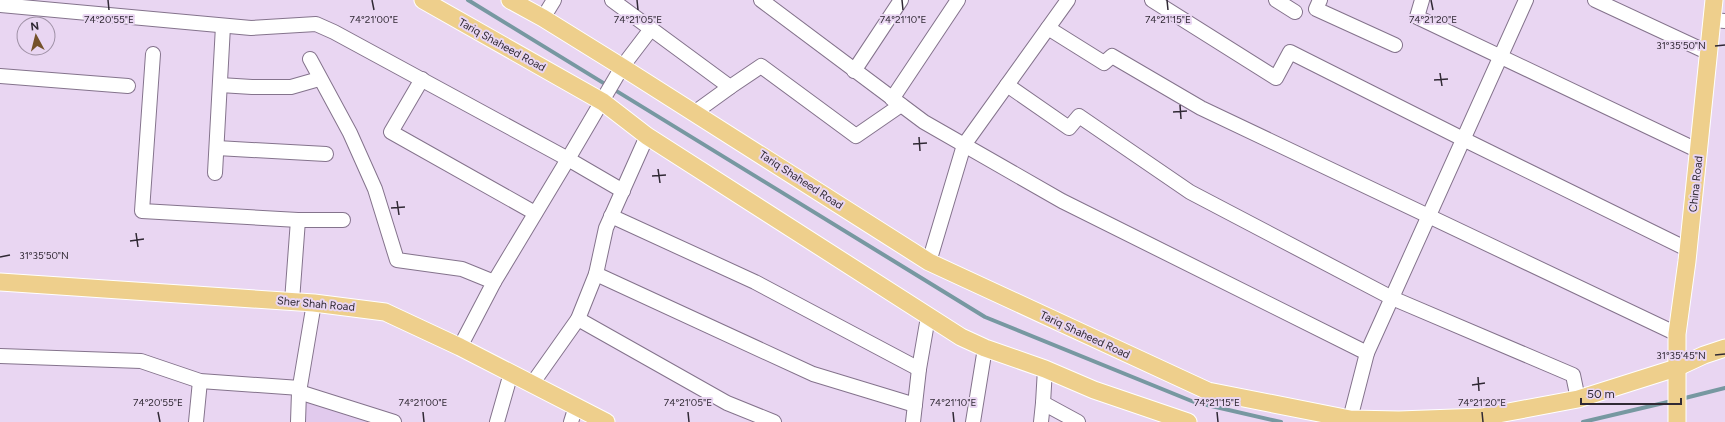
<svg xmlns="http://www.w3.org/2000/svg" width="1725" height="422" viewBox="0 0 1725 422" font-family="Figtree,sans-serif">
  <style>
    .built { fill: #e1caed }
    .lines { fill: none; stroke-linecap: round; stroke-linejoin: round }
    .stream { stroke: #7798a1; stroke-width: 4 }
    .minor-casing { stroke: #84738c; stroke-width: 16 }
    .major-casing { stroke: #fff; stroke-width: 19 }
    .minor { stroke: #fff; stroke-width: 14 }
    .major { stroke: #eecf8c; stroke-width: 17 }
    .ticks { fill: none; stroke: #302934; stroke-width: 1.5 }
    .labels { text-anchor: middle; dominant-baseline: central; stroke-width: 4; stroke-linejoin: round; paint-order: stroke }
    .street-label { font-size: 11px; fill: #302934; stroke: #e9d6f2 }
    .ticks-label { font-size: 10px; text-anchor: middle; fill: #302934; stroke: #e9d6f2; stroke-width: 4; stroke-linejoin: round; paint-order: stroke }
  </style>
  <rect width="100%" height="100%" fill="#e9d6f2"/>
  <path class="built" d="M307,392L354,402L397,422H305Z"/>
  <g class="lines">
    <g class="stream">
      <path d="M468,0L985,317L1194,402L1281,422"/>
      <path d="M1681,399L1725,388"/>
      <path d="M1583,422L1672,401"/>
    </g>
    <defs>
      <g id="minor">
        <path d="M612,0L730,87L761,66L856,136L901,105"/>
        <path d="M761,0L924,122L1062,201L1367,353"/>
        <path d="M1152,0L1276,78L1290,52L1463,139L1689,250"/>
        <path d="M1276,0L1295,12"/>
        <path d="M1320,0L1316,9L1395,45"/>
        <path d="M1422,0L1417,17L1699,151"/>
        <path d="M1595,0L1709,53"/>
        <path d="M0,5L251,28L316,24L334,32L568,159L622,67L651,29"/>
        <path d="M543,18L554,0"/>
        <path d="M1712,20L1725,21"/>
        <path d="M1048,28L1104,63L1112,56L1201,108L1677,334"/>
        <path d="M153,54L142,211L298,220"/>
        <path d="M310,59L350,133L375,189L397,260L462,269L494,282L460,347"/>
        <path d="M854,71L901,0"/>
        <path d="M0,76L128,86"/>
        <path d="M422,79L391,132L535,213"/>
        <path d="M220,85L252,87H291L319,79"/>
        <path d="M1007,85L1069,128L1079,116L1190,192L1392,298L1573,375L1578,399"/>
        <path d="M892,99L958,0"/>
        <path d="M694,113L730,87"/>
        <path d="M217,148L326,154"/>
        <path d="M215,173L223,26"/>
        <path d="M611,216L755,282L919,369"/>
        <path d="M929,262L964,145L1068,0"/>
        <path d="M596,274L813,374L915,405"/>
        <path d="M494,282L568,159L623,191"/>
        <path d="M292,301L298,220H343"/>
        <path d="M578,319L727,403L774,422"/>
        <path d="M0,356L141,361L200,381L300,388"/>
        <path d="M1045,369L1043,403L1078,422"/>
        <path d="M532,384L578,319L596,274L606,228L647,136"/>
        <path d="M299,392L394,422"/>
        <path d="M1350,419L1367,353L1526,0"/>
        <path d="M196,422L200,381"/>
        <path d="M298,422L299,392L314,303"/>
        <path d="M497,422L511,373"/>
        <path d="M571,422L576,406"/>
        <path d="M913,422L919,369L928,317"/>
        <path d="M973,422L985,348"/>
        <path d="M1041,422L1043,403"/>
      </g>
      <g id="major">
        <path d="M423,0L603,102L647,136L961,337L985,348L1045,369L1094,390L1188,422"/>
        <path d="M510,0L543,18L622,67L929,262L1208,391L1350,419L1399,420L1482,417L1578,399L1676,368L1704,355L1725,348"/>
        <path d="M0,282L314,303L385,312L460,347L606,422"/>
        <path d="M1677,422V334L1687,261L1714,0"/>
      </g>
    </defs>
    <use href="#minor" class="minor-casing"/>
    <use href="#major" class="major-casing"/>
    <use href="#minor" class="minor"/>
    <use href="#major" class="major"/>
  </g>
  <path class="ticks" d="M108,0L109,10M372,0L374,10M637,0L638,10M902,0L903,10M1167,0L1168,10M1431,0L1433,10M1715,46L1725,45M1440,73L1442,86M1434,80L1448,79M1180,105L1181,119M1173,112L1187,111M919,137L920,151M913,144L927,143M658,169L660,183M652,176L666,175M397,201L399,215M391,208L405,207M136,233L138,247M130,241L144,239M0,257L10,255M1715,355L1725,354M1478,377L1479,391M1472,385L1485,383M158,412L160,422M423,412L424,422M688,412L689,422M953,412L954,422M1217,412L1218,422M1482,412L1483,422"/>
  <g class="labels">
    <g class="street-label">
      <text transform="translate(502 45) rotate(29)">Tariq Shaheed Road</text>
      <text transform="translate(801 180) rotate(33)">Tariq Shaheed Road</text>
      <text transform="translate(1696 184) rotate(-84)">China Road</text>
      <text transform="translate(316 304) rotate(5)">Sher Shah Road</text>
      <text transform="translate(1085 335) rotate(25)">Tariq Shaheed Road</text>
    </g>
  </g>
  <g class="ticks-label">
    <text x="109" y="23">74°20'55"E</text>
    <text x="374" y="23">74°21'00"E</text>
    <text x="638" y="23">74°21'05"E</text>
    <text x="903" y="23">74°21'10"E</text>
    <text x="1168" y="23">74°21'15"E</text>
    <text x="1433" y="23">74°21'20"E</text>
    <text x="1681" y="49">31°35'50"N</text>
    <text x="44" y="259">31°35'50"N</text>
    <text x="1681" y="359">31°35'45"N</text>
    <text x="158" y="406">74°20'55"E</text>
    <text x="423" y="406">74°21'00"E</text>
    <text x="688" y="406">74°21'05"E</text>
    <text x="953" y="406">74°21'10"E</text>
    <text x="1217" y="406">74°21'15"E</text>
    <text x="1482" y="406">74°21'20"E</text>
  </g>
  <g transform="translate(36 36) rotate(353)"><circle r="19" fill="#e9d6f2" stroke="#9f91a6"/>
  <path d="M0-3L7 15L0 10L-7 15Z" fill="#75522b"/>
  <text y="-6" font-size="11" font-weight="bold" text-anchor="middle" fill="#302934">N</text>
  </g>
  <path d="M1581 398v6h100v-6" fill="none" stroke="#302934" stroke-width="2"/>
  <text x="1587" y="398" font-size="12" fill="#302934" stroke="#e9d6f2" stroke-width="3" paint-order="stroke">50 m</text>
</svg>
